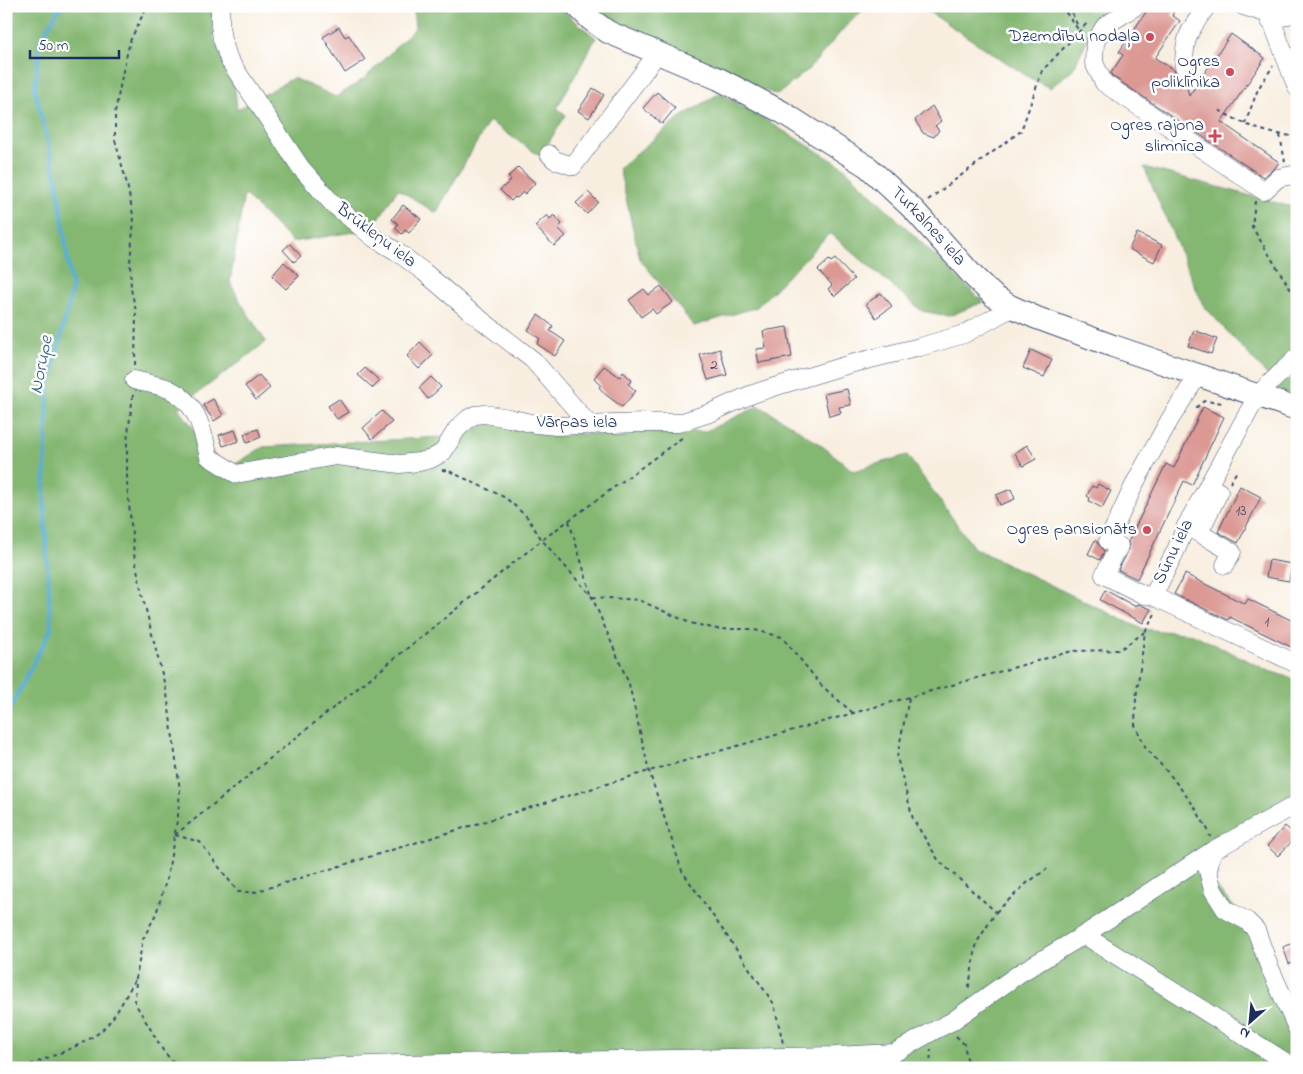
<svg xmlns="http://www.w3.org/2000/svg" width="1303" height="1074" viewBox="0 0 1303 1074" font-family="'Indie Flower',sans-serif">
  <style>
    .forest { fill: #84b772; stroke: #507368 }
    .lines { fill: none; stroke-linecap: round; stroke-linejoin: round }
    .stream { stroke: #5aafd6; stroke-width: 4 }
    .building { fill: #dc9994 }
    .minor-casing { stroke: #3c4c71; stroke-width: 19 }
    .major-casing { stroke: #3c4c71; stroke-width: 24 }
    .path { stroke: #3c4c71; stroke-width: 2; stroke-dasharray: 4 4; stroke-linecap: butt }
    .minor { stroke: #fff; stroke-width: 18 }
    .major { stroke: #fff; stroke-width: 22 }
    .poi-dot { fill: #d1495b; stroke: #fff; stroke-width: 2 }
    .labels { text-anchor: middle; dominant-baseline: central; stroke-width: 5; stroke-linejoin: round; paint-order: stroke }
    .number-label { font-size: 15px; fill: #4b4a6c }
    .poi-label { font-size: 18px; fill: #1b2f5e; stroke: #fff; text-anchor: end }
    .street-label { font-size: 18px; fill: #1b2f5e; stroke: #fff }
    .water-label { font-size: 19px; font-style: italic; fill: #315c88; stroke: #fff }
  </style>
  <rect width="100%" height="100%" fill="#fff"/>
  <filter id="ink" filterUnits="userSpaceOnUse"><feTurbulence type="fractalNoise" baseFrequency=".02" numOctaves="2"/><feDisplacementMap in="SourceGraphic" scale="10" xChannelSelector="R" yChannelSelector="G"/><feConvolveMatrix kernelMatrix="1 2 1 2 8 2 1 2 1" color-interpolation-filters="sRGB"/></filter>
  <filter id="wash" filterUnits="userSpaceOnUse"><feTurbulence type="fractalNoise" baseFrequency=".0096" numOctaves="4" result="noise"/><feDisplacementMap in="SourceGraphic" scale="20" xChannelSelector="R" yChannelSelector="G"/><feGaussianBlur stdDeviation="1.12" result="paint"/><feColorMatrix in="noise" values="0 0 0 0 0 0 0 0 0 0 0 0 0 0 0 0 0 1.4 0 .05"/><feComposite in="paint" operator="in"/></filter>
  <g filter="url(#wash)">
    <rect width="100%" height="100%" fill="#f8eedf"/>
    <g class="forest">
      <path d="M6,6H211L214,40L233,70L237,110L293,78L336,97L364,79L415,28L413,6H557L596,38L557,108L566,115L540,156L489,121L436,213L398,189L372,229L292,242L244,194L230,282L241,303L266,342L178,408L226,470L263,447L461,436L488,423L574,434L656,431L704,432L759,406C792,425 824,445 853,471L907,455L974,548L1142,629L1193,634L1269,671L1297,680V804L1212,850L1210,881L1247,921L1297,1028V1068H6Z"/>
      <path d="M588,6H867L845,27L809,69L777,95L739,80L604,19Z"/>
      <path d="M920,6H1132L1092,30L1073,69L1050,88L1030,78Z"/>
      <path d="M720,93L842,166L983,302L949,316L922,311L830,233L757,307L694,326L640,259L619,168L679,118Z"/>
      <path d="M1144,167L1292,207L1297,204V396L1283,392L1203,305Z"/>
    </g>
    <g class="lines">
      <path class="stream" d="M6,730L7,714L51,629L44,498L48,390L72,290L57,181L35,90L40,41L60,7L62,6"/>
    </g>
    <g id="blocks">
      <g class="building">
        <path d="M1150,6H1177L1172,15L1180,21L1155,58L1174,70L1178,76L1185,77L1189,96L1231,34L1265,58L1221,122L1279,162L1275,168L1263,177L1112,76L1111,73L1123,55L1119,52Z"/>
        <path d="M339,27L345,37L349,35L365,60L345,73L323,37Z"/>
        <path d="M593,88L604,95L589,118L578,111Z"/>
        <path d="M657,92L675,108L662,124L643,108Z"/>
        <path d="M932,106L941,121L935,126L939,130L934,137L923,133L915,120Z"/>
        <path d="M518,167L535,183L525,194L523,192L517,198L515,197L511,201L500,190L511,180L508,177Z"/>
        <path d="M588,192L598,202L587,214L576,203Z"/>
        <path d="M403,205L421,219L409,233L405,230L402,234L395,228L398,224L392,219Z"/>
        <path d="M547,215L550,219L554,215L562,224L558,228L566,236L554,246L535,226Z"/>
        <path d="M1137,233L1162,245L1154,262L1129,249Z"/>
        <path d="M290,244L301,256L294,262L283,250Z"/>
        <path d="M835,259L854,279L835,296L828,289L832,285L818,270L829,260L831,262Z"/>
        <path d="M284,262L299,276L286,289L272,276Z"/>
        <path d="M661,286L673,302L656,314L652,309L641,317L629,300L644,289L649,295Z"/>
        <path d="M881,293L892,306L876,318L866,304Z"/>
        <path d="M538,315L553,326L550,331L565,341L555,356L537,344L540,339L528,330Z"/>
        <path d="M787,327L792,357L759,363L756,349L766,348L763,331Z"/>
        <path d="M1194,330L1217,339L1211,354L1188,346Z"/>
        <path d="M420,342L433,355L419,369L407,356Z"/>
        <path d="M720,349L727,375L708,380L700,355Z"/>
        <path d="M1031,350L1052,360L1044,377L1023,368Z"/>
        <path d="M604,366L620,377L623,372L632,380L628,384L636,391L622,407L605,394L599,387L601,385L594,378Z"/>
        <path d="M365,368L380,381L373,388L358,375Z"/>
        <path d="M259,375L270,388L256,400L245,386Z"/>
        <path d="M431,377L441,387L428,399L419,388Z"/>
        <path d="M847,389L851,405L839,407L841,413L829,416L824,394Z"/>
        <path d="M213,399L223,415L214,421L203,405Z"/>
        <path d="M339,399L348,412L337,419L328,406Z"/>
        <path d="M1203,407L1224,417L1192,485L1184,481L1137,579L1118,570L1129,550L1128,542L1166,464L1174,468Z"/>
        <path d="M382,411L392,422L372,439L363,428Z"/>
        <path d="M258,429L261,437L247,443L244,434Z"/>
        <path d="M235,430L239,441L223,446L219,435Z"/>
        <path d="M1027,445L1036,459L1023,466L1015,453Z"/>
        <path d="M1098,484L1111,491L1102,508L1089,501L1090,498L1087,496L1092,486L1096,488Z"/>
        <path d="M1240,486L1261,497L1238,543L1218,532Z"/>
        <path d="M1011,489L1015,499L1000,505L996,495Z"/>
        <path d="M1095,540L1104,551L1100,560L1088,554Z"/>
        <path d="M1269,560L1292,564L1289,581L1266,577Z"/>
        <path d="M1185,574L1245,604L1248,599L1297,623V634L1291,647L1230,617L1228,620L1174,594Z"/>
        <path d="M1105,590L1136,607L1138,604L1151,609L1143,623L1100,600Z"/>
        <path d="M1285,826L1297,836L1278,856L1267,846Z"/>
        <path d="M1297,942V961L1289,964L1283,947Z"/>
      </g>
    </g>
  </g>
  <g filter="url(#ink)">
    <use href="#blocks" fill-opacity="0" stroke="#3c4c71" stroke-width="1"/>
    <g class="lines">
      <defs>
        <g id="minor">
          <path d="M220,6V25L222,39L229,60L301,168L332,203L374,238L396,251L424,272L466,308L533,360L585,420L592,425"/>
          <path d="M1136,6L1105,26L1095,42L1094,63L1104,83L1264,191L1278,178L1297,174"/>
          <path d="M1243,6L1268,14"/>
          <path d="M1266,6L1297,88"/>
          <path d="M1270,21L1297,12"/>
          <path d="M1184,67C1184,36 1189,31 1207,6"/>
          <path d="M549,154L555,160L573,166L651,62L656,54"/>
          <path d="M1198,375L1169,421L1136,481L1108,541L1119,546L1104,575L1144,595L1153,596L1297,664"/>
          <path d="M134,380C145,383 158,385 169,389C198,403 202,429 209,457L236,474L336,456L400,464L419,462L431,459L443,452L457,429L469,418L475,415L485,414L509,418L535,424L556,426L643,423H679L710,413L750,395L774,387L850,364L920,347L964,334L1006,311L1010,306"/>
          <path d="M1186,526L1199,533L1219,492L1208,485"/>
          <path d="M1199,533L1232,552L1225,565"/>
          <path d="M1153,596L1176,550L1186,526L1254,402L1265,388L1297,357"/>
          <path d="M1212,851L1208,871L1213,890L1225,909L1247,921L1256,930L1269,966L1297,1028"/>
          <path d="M1084,935L1295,1068"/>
          <path d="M289,1068L398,1064L835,1056L894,1053L937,1029L951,1022L1020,973L1084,935L1212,851L1297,804"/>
        </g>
        <g id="major">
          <path id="s1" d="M577,6L590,19L608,32L719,79L782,112L868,167L914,210L974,277L995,297L1010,306L1037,318L1113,346L1297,409"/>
        </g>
      </defs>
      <use href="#minor" class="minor-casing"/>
      <use href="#major" class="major-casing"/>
      <g class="path">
        <path d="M1061,6L1080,32"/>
        <path d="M1069,6L1078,27"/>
        <path d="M1219,110C1244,125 1267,135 1297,136"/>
        <path d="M1245,124L1258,89L1273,66"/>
        <path d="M1280,135L1285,162"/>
        <path d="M928,200L1021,131L1042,71L1089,21"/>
        <path d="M1255,201L1252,227L1297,300"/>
        <path d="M135,365L136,311L131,289L130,262L134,220L127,184L115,140V113L123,71L130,41L147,6"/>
        <path d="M133,395L127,441V484L134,554L142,594L167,694L180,790L178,815L167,878L156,914L143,939L136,978L135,1003L164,1052L179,1068"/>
        <path d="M1196,408L1204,401L1224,403"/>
        <path d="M442,470L449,471L506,498L527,517L542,540L592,597L629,684L649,771L682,871L774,1004L783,1043"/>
        <path d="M1230,483L1238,469"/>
        <path d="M569,521L592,597L639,600L690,623L717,629H751L782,637L822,686L853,713"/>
        <path d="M1155,614L1145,632L1136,698L1135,725L1146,748L1171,776L1194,806L1209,832L1210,837"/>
        <path d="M909,698L897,757L913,819L939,861L996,912L977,942L968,991"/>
        <path d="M175,835L200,842L238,892H255L649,771L1072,651L1119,650L1145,632"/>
        <path d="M175,835L542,540L683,437"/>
        <path d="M996,912L1027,883L1047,869"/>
        <path d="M956,1036L964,1044L969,1068"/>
        <path d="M23,1068C45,1058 87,1045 103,1029C117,1015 125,997 135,980"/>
        <path d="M930,1068L931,1049"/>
      </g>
      <use href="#minor" class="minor"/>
      <use href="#major" class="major"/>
    </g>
  </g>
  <g class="poi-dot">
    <circle cx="1150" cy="37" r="5"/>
    <circle cx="1230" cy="72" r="5"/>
    <path d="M1212.5 128.5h5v5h5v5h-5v5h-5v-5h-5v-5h5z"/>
    <circle cx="1147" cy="530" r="5"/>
  </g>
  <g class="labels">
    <g class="number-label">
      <text x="714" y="365">2</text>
      <text x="1241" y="511">13</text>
      <text x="1267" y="622">1</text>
    </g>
    <g class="poi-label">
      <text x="1140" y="37">Dzemdību nodaļa</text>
      <text x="1220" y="62">Ogres<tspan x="1220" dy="21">poliklīnika</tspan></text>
      <text x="1204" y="126">Ogres rajona<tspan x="1204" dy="21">slimnīca</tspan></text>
      <text x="1137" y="530">Ogres pansionāts</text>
    </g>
    <g class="street-label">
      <text stroke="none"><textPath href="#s1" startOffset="419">Turkalnes iela</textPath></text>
      <text transform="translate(376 236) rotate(37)">Brūkleņu iela</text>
      <text x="577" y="423">Vārpas iela</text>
      <text transform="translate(1174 552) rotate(-64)">Sūnu iela</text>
    </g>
    <g class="water-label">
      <text transform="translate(42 365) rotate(-79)">Norupe</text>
    </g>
  </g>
  <rect width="1303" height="1074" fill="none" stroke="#fff" stroke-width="25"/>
  <g transform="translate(1250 1022) rotate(207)" stroke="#ffffff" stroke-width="4" paint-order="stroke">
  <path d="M0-4L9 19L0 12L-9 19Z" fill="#1b2f5e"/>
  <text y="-8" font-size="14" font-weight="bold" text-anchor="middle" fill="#1b2f5e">N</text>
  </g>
  <path d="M30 50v8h89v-8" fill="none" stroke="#1b2f5e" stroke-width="2.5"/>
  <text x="38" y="50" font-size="15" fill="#1b2f5e" stroke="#ffffff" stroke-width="4" paint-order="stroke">50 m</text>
</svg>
